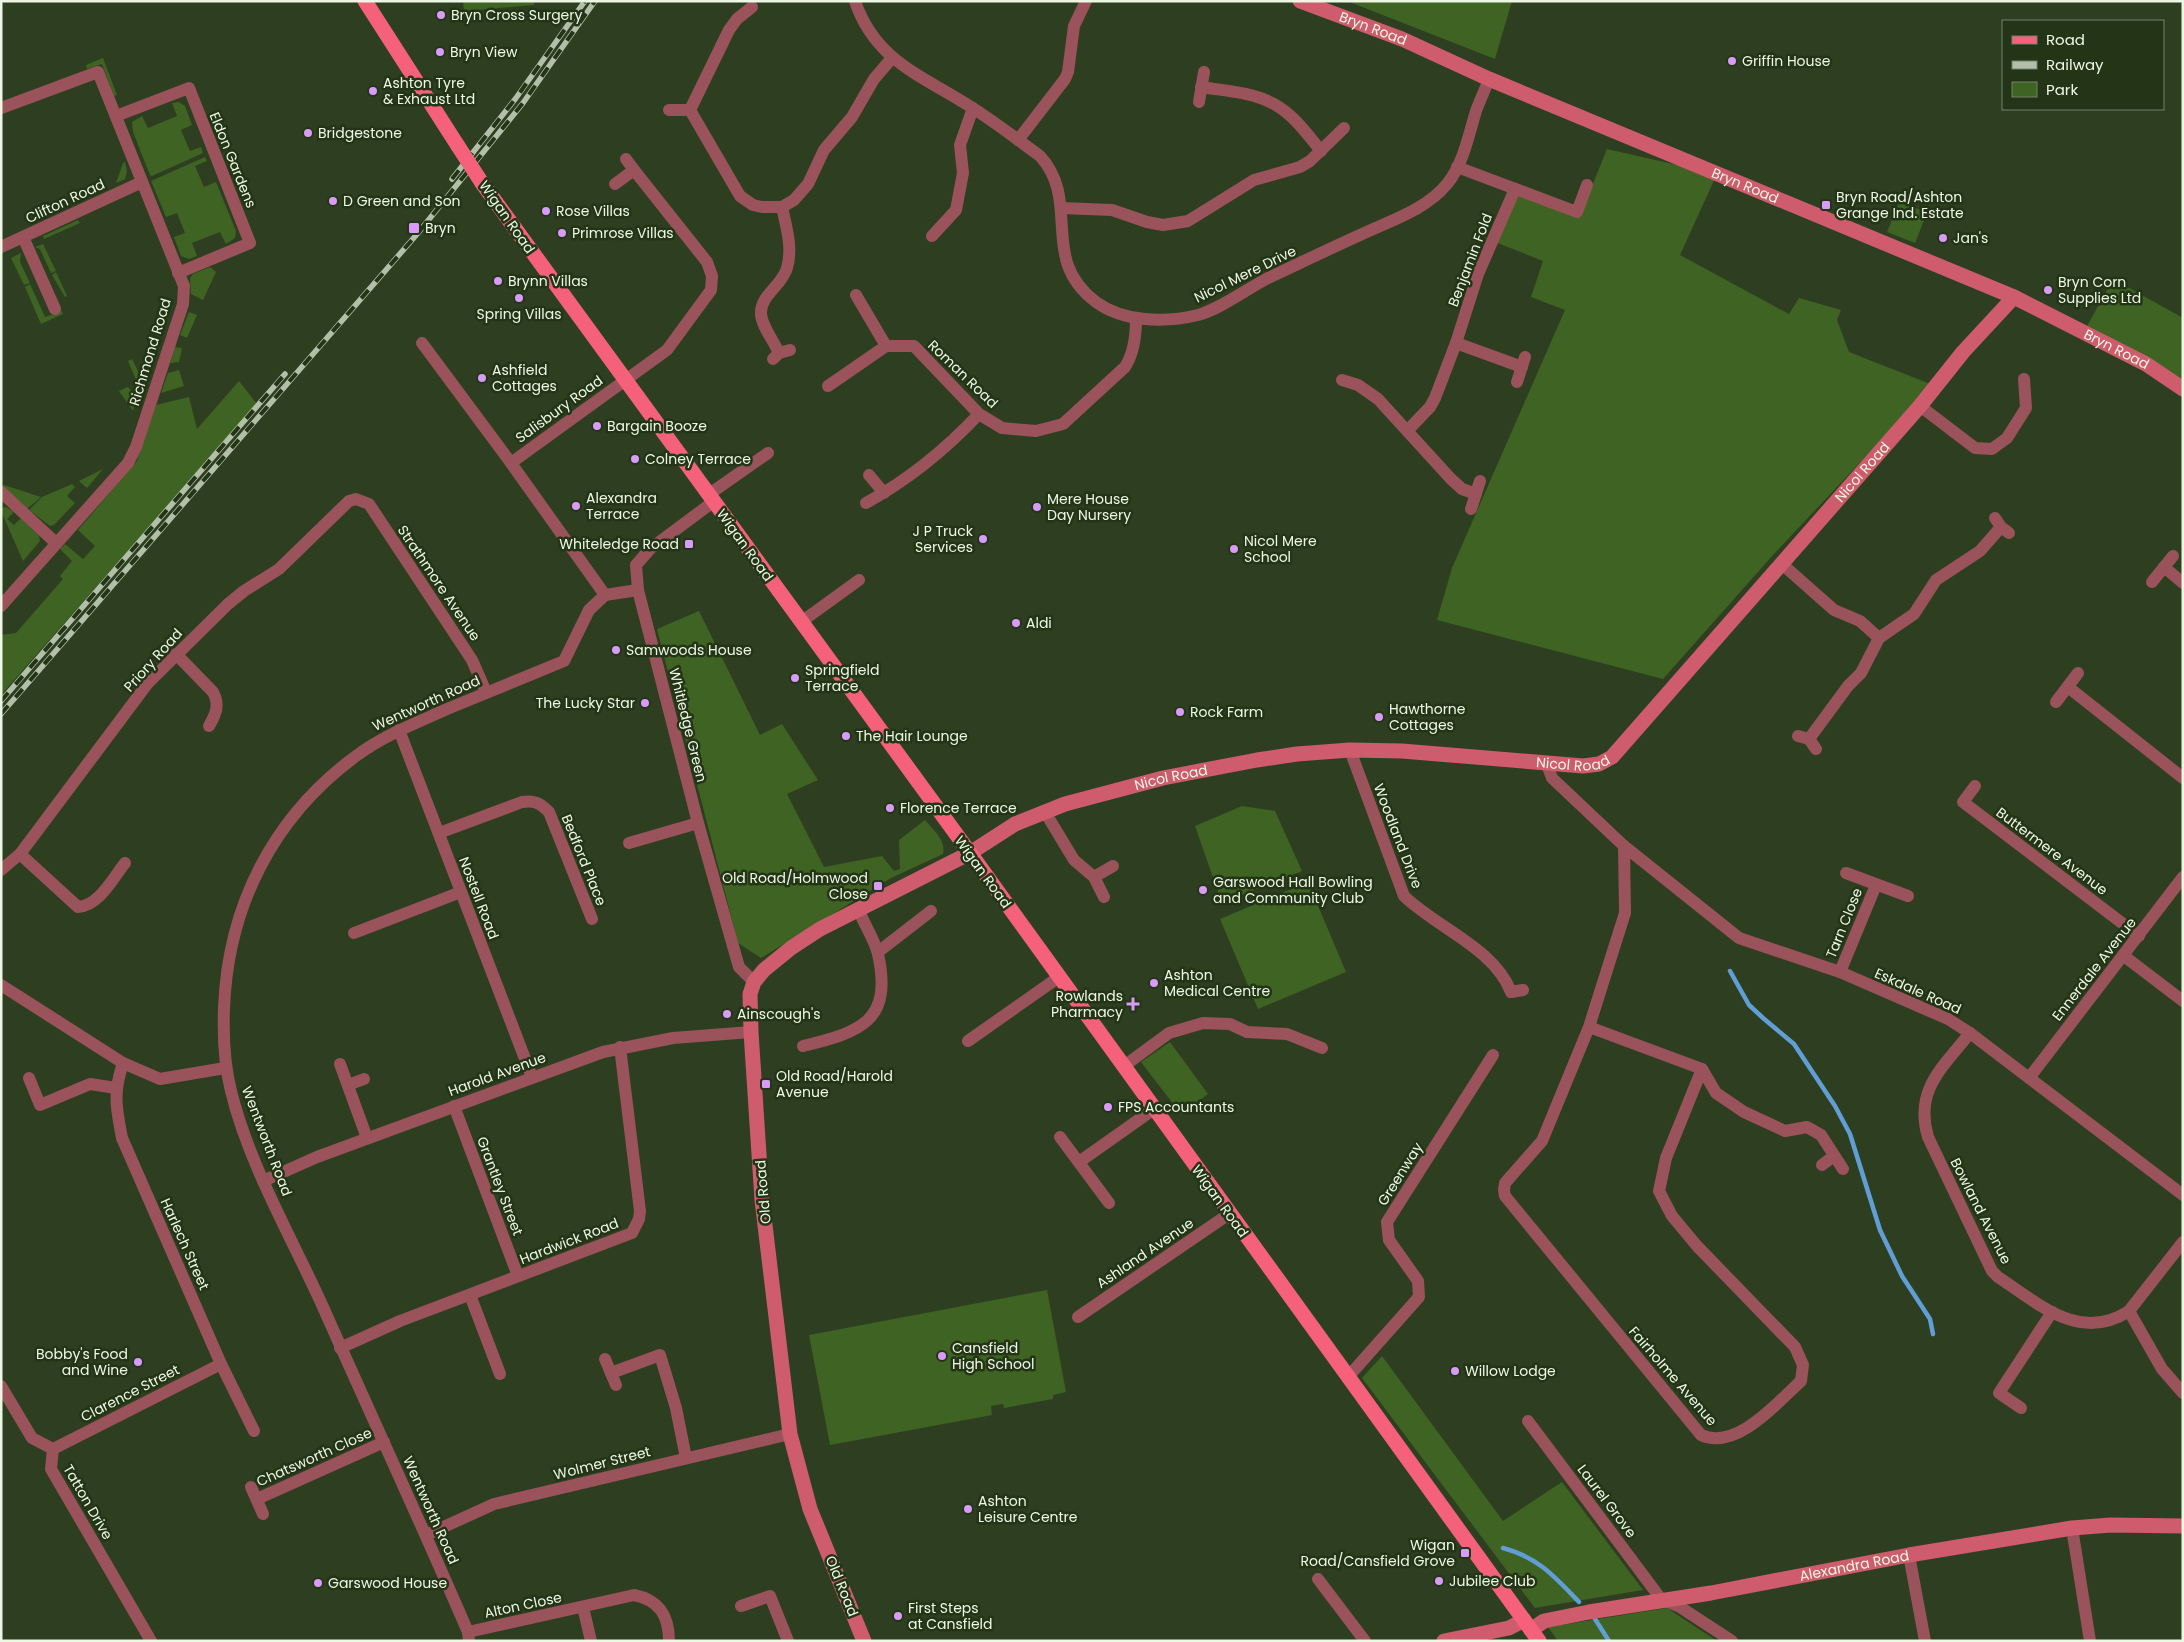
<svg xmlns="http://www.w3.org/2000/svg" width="2184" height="1642" viewBox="0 0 2184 1642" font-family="Poppins,sans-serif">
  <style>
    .green { fill: #3f6322 }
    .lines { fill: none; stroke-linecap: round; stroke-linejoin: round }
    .stream { stroke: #619ed5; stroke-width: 4.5 }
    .street { stroke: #9a525b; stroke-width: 12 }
    .secondary { stroke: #ce5c6d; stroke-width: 15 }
    .primary { stroke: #f5617a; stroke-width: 15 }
    .rail-casing { stroke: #b2c0a9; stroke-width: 5.5 }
    .rail { stroke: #233516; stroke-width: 4; stroke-dasharray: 11; stroke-linecap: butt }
    .primary-bridge { stroke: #f5617a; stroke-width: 15 }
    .poi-dot { fill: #d89bf8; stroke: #233516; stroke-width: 2 }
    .labels { text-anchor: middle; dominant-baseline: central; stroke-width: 5; stroke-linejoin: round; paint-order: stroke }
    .poi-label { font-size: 14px; fill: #ecf8e4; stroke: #233516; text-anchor: start }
    .street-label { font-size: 14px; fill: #ecf8e4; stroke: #233516 }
  </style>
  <rect width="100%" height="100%" fill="#2d3f20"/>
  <g class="green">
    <path d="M463,1H534V5L464,11Z"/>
    <path d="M1347,1H1512L1495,59Z"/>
    <path d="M103,58L117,95L114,96L102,64L87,69L86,65Z"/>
    <path d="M179,102L185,106L192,125L181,130L190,151L201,147L203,153L152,176L150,175L133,132L132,122L142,116L148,128L177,116L172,103Z"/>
    <path d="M1607,149L1717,174L1680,255L1789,314L1799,298L1841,310L1837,320L1849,352L1933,385L1773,555L1663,679L1437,620L1452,568L1565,310L1531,297L1543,261L1495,242L1516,193L1581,213Z"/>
    <path d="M205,157L207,161L195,166L204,187L216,182L236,231L235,238L226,244L220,232L192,243L197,256L189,259L181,256L174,237L185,233L177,213L166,217L151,181Z"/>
    <path d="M125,162L127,171L125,179L116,183L123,163Z"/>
    <path d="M1900,201L1927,213L1915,243L1887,232Z"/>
    <path d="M78,220L80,223L44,239L43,236Z"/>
    <path d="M43,244L56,271L51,273L40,249L35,247Z"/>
    <path d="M21,253L20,262L30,283L24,285L11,258Z"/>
    <path d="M210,267L216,272L203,300L191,294L190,278L193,274Z"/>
    <path d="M56,272L67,296L65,297L52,275Z"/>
    <path d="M2113,279L2183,318V386L2086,328Z"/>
    <path d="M30,284L45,317L62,311L63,314L41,324L25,287Z"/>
    <path d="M189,312L197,315L187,338L180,335Z"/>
    <path d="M175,347L182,348L179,362L170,363Z"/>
    <path d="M132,359L143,381L140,387L134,384L137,382L128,361Z"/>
    <path d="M179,370L184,386L161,393L168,373Z"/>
    <path d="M239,381L257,404L1,695V635L16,633L63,579L60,576L72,561L60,549L65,544L83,559L95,546L78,530L137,461L156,405L189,397L197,429Z"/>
    <path d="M128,387L137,398L133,411L119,391Z"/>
    <path d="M103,469L87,488L79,481Z"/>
    <path d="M72,484L75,487L67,496L75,503L54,525L50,526L29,510L42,497Z"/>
    <path d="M4,485L41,497L27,509L2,486Z"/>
    <path d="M6,507L14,512L7,519L14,525L21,518L39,536L40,541L23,561L1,511V508Z"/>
    <path d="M699,611L760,735L782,724L818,780L787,794L824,867L882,856L894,871L900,869L899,840L925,820C934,831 946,840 943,854L891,878L761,958L738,943L657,629Z"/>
    <path d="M1242,806L1275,811L1302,871L1222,903L1195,826Z"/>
    <path d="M1308,882L1346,972L1258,1009L1220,919Z"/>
    <path d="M1170,1042L1208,1094L1181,1114L1141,1062Z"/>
    <path d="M1047,1290L1066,1392L1053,1395V1399L1004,1408L1003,1404L991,1406L992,1415L830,1445L809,1335Z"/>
    <path d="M1382,1356L1503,1521L1562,1482L1643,1590L1535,1608L1362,1378Z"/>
    <path d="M1667,1608L1717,1641H1558L1548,1627Z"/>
  </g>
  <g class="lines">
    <g class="stream">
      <path d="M1730,971L1749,1005L1763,1018L1794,1044L1835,1106L1850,1134L1880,1230L1902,1276L1930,1319L1933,1334"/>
      <path d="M1503,1548C1538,1557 1555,1577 1579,1602"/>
      <path d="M1595,1619L1609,1641"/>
    </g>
    <g class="street">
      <path d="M855,1C875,61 923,76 971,107C995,122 1018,140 1040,156C1082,202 1038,259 1096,302C1123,322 1165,323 1198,315C1220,309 1247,289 1268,278C1298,264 1329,249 1360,235C1389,221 1426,210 1447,184C1463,165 1469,134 1476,111C1480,100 1485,90 1489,79"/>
      <path d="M1201,87C1225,91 1252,92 1274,104C1294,115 1307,134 1321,151"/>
      <path d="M1199,102L1204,72"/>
      <path d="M1,108L98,72L184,286L183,304L136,447L128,463L1,606"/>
      <path d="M669,110H690L729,30L737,19L752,7"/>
      <path d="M690,110L740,196L753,205L762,207H782L794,200L808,184L824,150L852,117L874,79L892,58"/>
      <path d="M116,116L189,88L250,243L178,273"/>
      <path d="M1018,140L1065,79L1068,72L1074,26L1086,1"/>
      <path d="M1457,167L1577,212L1587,185"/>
      <path d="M615,184L634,170L626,159"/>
      <path d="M1061,208L1112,210L1147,222L1163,225L1188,221L1254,180L1300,167L1310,161L1344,128"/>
      <path d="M932,236L956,210L963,173L960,145L973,108"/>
      <path d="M23,237L55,309"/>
      <path d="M1,247L142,182"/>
      <path d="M856,295L886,346H914L979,414L1002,428L1036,431L1063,424L1125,367C1134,353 1136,335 1136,319"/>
      <path d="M422,343L511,463L605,595"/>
      <path d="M1456,343L1522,367"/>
      <path d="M779,353C774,341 762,327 761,314C760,295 782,286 787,268C793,248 786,226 782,207"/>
      <path d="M773,359L779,353L790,350"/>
      <path d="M1342,380L1358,385L1378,399L1451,479L1462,489L1476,494"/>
      <path d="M1517,382L1525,357"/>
      <path d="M828,386L886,346"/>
      <path d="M1920,406L1975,448L1992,449L2007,438L2026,408L2024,379"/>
      <path d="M1408,430L1430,407L1435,398L1456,343L1478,274L1515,189"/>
      <path d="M511,463L667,350L711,290L712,276L707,262L634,170"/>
      <path d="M869,475L884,493"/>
      <path d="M1,492L56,543"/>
      <path d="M708,495L768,453"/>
      <path d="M713,502L650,549L636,565L638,590L698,823L739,967L754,982"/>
      <path d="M866,503C908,480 946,449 979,414"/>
      <path d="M1471,509L1480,481"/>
      <path d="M1995,518L2001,527L2009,533"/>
      <path d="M1782,564L1834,610L1860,621L1879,638"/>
      <path d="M2164,567L2183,583"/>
      <path d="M2152,582L2173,556"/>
      <path d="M801,622L859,580"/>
      <path d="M176,654L213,692C220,705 216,714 209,726"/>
      <path d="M2068,687L2183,778"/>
      <path d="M2056,702L2078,673"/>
      <path d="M399,730L532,1077"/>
      <path d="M1798,736L1809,739L1816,749"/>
      <path d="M1809,739L1848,686L1861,673L1879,638L1914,614L1936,580L1980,551L2001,527"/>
      <path d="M1350,750L1404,896C1437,928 1494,948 1511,992L1523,990"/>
      <path d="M1546,762L1552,778L1624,846L1739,938L1840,972L1948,1019L1970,1033L2183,1195"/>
      <path d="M1975,786L1963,802L2139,936"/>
      <path d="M1045,812L1074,860L1094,877L1104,897"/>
      <path d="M439,833L522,802C534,800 540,803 549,812L592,919"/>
      <path d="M629,843L698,823"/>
      <path d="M20,854L78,907C99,906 113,878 125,863"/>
      <path d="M1,870L20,854L148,683L228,604L244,591L279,569L349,501L356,499L369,504L472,660L486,692"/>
      <path d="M1846,873L1908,896"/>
      <path d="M1094,877L1113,866"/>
      <path d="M354,933L461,892"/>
      <path d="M878,952L931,911"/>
      <path d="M2124,956L2183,1001"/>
      <path d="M1840,972L1876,885"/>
      <path d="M1,985L123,1063L160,1079L225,1068"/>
      <path d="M1589,1027L1702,1069L1666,1158L1659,1191L1672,1216L1697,1246L1795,1347L1803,1365L1801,1381C1777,1403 1736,1451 1701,1435L1505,1196L1504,1190L1505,1183L1542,1141L1589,1027L1625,913L1624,846"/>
      <path d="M1970,1033C1943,1067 1914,1090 1928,1137L1992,1271L1998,1277C2039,1304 2080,1343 2129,1311L2183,1242"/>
      <path d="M968,1041L1059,977"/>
      <path d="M803,1046C860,1032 893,1022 878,954C874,938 863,923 858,908"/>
      <path d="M123,1063C113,1093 116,1107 122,1138L221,1364L254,1431"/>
      <path d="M340,1064L367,1138"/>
      <path d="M1124,1066L1169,1033L1203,1023L1230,1024L1247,1032L1287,1034L1322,1048"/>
      <path d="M1702,1069L1716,1093L1744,1112L1785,1131L1807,1127L1821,1135L1843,1169"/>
      <path d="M29,1078L40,1105L90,1084L116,1088"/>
      <path d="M2029,1078L2183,877"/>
      <path d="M348,1085L364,1079"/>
      <path d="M454,1106L518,1276"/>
      <path d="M1060,1137L1109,1203"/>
      <path d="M1079,1162L1154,1109"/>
      <path d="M1822,1165L1834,1156"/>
      <path d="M263,1181L317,1157L603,1052L673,1038L751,1032"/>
      <path d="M470,1295L500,1374"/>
      <path d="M2129,1311L2162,1369L2183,1393"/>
      <path d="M1078,1317L1229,1214"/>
      <path d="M340,1348L400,1321L632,1233L639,1219L640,1211L620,1047"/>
      <path d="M605,1359L616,1385"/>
      <path d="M611,1373L660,1355L676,1408L686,1458"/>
      <path d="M1348,1377L1419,1297L1418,1281L1389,1240L1387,1222L1493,1055"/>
      <path d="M1,1386L32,1438L53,1449L51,1469L151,1641"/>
      <path d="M2021,1408L1999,1393L2052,1312"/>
      <path d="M1528,1421L1661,1599L1680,1607L1732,1641"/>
      <path d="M53,1449L221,1364"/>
      <path d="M251,1487L263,1514"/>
      <path d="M257,1499L384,1442"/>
      <path d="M2072,1528L2090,1641"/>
      <path d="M426,1535L494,1504L790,1434"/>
      <path d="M1909,1555L1925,1641"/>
      <path d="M1318,1579L1365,1641"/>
      <path d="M741,1606L770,1596L788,1641"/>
      <path d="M583,1607L591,1641"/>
      <path d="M468,1632L634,1595C659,1600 669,1615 669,1641"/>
      <path d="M469,1641L468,1632C421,1523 371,1415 323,1307C292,1238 249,1165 231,1091C224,1064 223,1036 224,1008C228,906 273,817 356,756C384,735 416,723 447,709C486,693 525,677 564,661L589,610L605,595L638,590"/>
    </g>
    <g class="secondary">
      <path id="s1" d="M1300,1L1402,39L1489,79L2014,297L2146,364L2183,389"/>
      <path id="s2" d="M1531,1630L1544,1621L1589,1612L1711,1593L1909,1555L2072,1528L2111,1525L2183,1526"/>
      <path id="s3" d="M864,1641L810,1509L790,1434L762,1200L751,1032L750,994L754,982L764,970L791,948L820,929L970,853L1015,824L1065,804L1163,778L1257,760L1297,754L1350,750L1402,751L1583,766L1599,764L1612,757L1920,406L1963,352L2014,297"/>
      <path d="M1444,1641L1509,1628L1524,1620"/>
    </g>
    <g class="primary">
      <path d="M365,1L458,146"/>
      <path d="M482,183L970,853L1539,1641"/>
    </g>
    <defs>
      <g id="rail">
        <path d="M452,179L516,98L585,1"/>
        <path d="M1,701L285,374"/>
        <path d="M1,714L418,233L523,103L595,1"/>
      </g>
    </defs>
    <use href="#rail" class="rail-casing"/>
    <use href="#rail" class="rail"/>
    <path class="primary-bridge" d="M458,146L482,183"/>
  </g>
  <g class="poi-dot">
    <circle cx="441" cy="15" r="5"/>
    <circle cx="440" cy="52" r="5"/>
    <circle cx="1732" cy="61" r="5"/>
    <circle cx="373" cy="91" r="5"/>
    <circle cx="308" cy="133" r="5"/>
    <circle cx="333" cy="201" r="5"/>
    <rect x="1821" y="200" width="10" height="10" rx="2.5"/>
    <circle cx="546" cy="211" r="5"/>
    <rect x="408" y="222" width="12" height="12" rx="2.5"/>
    <circle cx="562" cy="233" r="5"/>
    <circle cx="1943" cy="238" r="5"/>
    <circle cx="498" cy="281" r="5"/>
    <circle cx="2048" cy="290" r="5"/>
    <circle cx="519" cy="298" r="5"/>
    <circle cx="482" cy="378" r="5"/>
    <circle cx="597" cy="426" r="5"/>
    <circle cx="635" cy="459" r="5"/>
    <circle cx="576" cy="506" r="5"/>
    <circle cx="1037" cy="507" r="5"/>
    <circle cx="983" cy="539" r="5"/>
    <rect x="684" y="539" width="10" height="10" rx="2.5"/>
    <circle cx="1234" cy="549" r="5"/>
    <circle cx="1016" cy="623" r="5"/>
    <circle cx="616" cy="650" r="5"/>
    <circle cx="795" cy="678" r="5"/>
    <circle cx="645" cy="703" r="5"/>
    <circle cx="1180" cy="712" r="5"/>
    <circle cx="1379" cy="717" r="5"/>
    <circle cx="846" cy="736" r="5"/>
    <circle cx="890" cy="808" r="5"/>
    <rect x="873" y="881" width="10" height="10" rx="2.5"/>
    <circle cx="1203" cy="890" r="5"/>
    <circle cx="1154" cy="983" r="5"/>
    <path d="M1130.5 996.5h5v5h5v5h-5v5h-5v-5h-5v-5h5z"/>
    <circle cx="727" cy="1014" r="5"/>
    <rect x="761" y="1079" width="10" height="10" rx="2.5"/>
    <circle cx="1108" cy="1107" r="5"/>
    <circle cx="942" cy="1356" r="5"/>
    <circle cx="138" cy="1362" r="5"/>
    <circle cx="1455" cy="1371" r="5"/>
    <circle cx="968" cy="1509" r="5"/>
    <rect x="1460" y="1548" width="10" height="10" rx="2.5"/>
    <circle cx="1439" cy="1581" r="5"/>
    <circle cx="318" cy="1583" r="5"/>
    <circle cx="898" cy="1616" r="5"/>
  </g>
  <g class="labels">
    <g class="poi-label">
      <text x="451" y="15">Bryn Cross Surgery</text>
      <text x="450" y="52">Bryn View</text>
      <text x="1742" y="61">Griffin House</text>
      <text x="383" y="83">Ashton Tyre<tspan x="383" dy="16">&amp; Exhaust Ltd</tspan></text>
      <text x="318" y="133">Bridgestone</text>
      <text x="1836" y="197">Bryn Road/Ashton<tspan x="1836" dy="16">Grange Ind. Estate</tspan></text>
      <text x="343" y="201">D Green and Son</text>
      <text x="556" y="211">Rose Villas</text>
      <text x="425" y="228">Bryn</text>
      <text x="572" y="233">Primrose Villas</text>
      <text x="1953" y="238">Jan's</text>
      <text x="508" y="281">Brynn Villas</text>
      <text x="2058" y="282">Bryn Corn<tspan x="2058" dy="16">Supplies Ltd</tspan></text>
      <text x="519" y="314" text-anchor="middle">Spring Villas</text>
      <text x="492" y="370">Ashfield<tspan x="492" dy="16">Cottages</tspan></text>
      <text x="607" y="426">Bargain Booze</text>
      <text x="645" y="459">Colney Terrace</text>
      <text x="586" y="498">Alexandra<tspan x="586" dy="16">Terrace</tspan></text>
      <text x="1047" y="499">Mere House<tspan x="1047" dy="16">Day Nursery</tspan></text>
      <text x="973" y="531" text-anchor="end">J P Truck<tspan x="973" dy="16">Services</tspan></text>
      <text x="1244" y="541">Nicol Mere<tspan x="1244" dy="16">School</tspan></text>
      <text x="679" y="544" text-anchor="end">Whiteledge Road</text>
      <text x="1026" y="623">Aldi</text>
      <text x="626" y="650">Samwoods House</text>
      <text x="805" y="670">Springfield<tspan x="805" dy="16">Terrace</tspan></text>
      <text x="635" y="703" text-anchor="end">The Lucky Star</text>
      <text x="1389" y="709">Hawthorne<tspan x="1389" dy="16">Cottages</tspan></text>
      <text x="1190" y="712">Rock Farm</text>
      <text x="856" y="736">The Hair Lounge</text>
      <text x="900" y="808">Florence Terrace</text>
      <text x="868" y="878" text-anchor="end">Old Road/Holmwood<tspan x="868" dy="16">Close</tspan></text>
      <text x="1213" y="882">Garswood Hall Bowling<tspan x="1213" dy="16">and Community Club</tspan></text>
      <text x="1164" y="975">Ashton<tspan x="1164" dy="16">Medical Centre</tspan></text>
      <text x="1123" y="996" text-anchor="end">Rowlands<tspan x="1123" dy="16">Pharmacy</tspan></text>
      <text x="737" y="1014">Ainscough's</text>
      <text x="776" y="1076">Old Road/Harold<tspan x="776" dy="16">Avenue</tspan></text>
      <text x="1118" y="1107">FPS Accountants</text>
      <text x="952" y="1348">Cansfield<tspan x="952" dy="16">High School</tspan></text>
      <text x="128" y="1354" text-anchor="end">Bobby's Food<tspan x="128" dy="16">and Wine</tspan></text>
      <text x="1465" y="1371">Willow Lodge</text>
      <text x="978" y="1501">Ashton<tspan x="978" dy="16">Leisure Centre</tspan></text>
      <text x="1455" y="1545" text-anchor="end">Wigan<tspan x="1455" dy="16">Road/Cansfield Grove</tspan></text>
      <text x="1449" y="1581">Jubilee Club</text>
      <text x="328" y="1583">Garswood House</text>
      <text x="908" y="1608">First Steps<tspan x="908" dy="16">at Cansfield</tspan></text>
    </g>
    <g class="street-label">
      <text stroke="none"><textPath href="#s1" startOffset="78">Bryn Road</textPath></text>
      <text transform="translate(233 160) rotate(68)">Eldon Gardens</text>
      <text stroke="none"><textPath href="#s1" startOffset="482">Bryn Road</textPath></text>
      <text transform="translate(65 201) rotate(-25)">Clifton Road</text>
      <text transform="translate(507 217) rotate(55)">Wigan Road</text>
      <text transform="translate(1470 260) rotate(-69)">Benjamin Fold</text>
      <text transform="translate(1245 274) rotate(-26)">Nicol Mere Drive</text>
      <text stroke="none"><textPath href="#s1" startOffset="888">Bryn Road</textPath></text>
      <text transform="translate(150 352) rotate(-73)">Richmond Road</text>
      <text transform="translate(963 374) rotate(44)">Roman Road</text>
      <text transform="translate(559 409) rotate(-36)">Salisbury Road</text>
      <text stroke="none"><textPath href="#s3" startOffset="1970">Nicol Road</textPath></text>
      <text transform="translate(745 545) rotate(54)">Wigan Road</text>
      <text transform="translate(439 583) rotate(56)">Strathmore Avenue</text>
      <text transform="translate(153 660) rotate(-48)">Priory Road</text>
      <text transform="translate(426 703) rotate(-24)">Wentworth Road</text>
      <text transform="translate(688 725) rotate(76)">Whitledge Green</text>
      <text stroke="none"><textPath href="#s3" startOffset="1550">Nicol Road</textPath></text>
      <text stroke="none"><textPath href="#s3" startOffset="1145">Nicol Road</textPath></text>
      <text transform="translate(1398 836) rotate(69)">Woodland Drive</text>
      <text transform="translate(2052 851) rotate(37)">Buttermere Avenue</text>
      <text transform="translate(584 860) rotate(68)">Bedford Place</text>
      <text transform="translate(983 872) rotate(54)">Wigan Road</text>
      <text transform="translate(479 898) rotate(69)">Nostell Road</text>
      <text transform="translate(1844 923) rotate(-68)">Tarn Close</text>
      <text transform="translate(2094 969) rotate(-52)">Ennerdale Avenue</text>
      <text transform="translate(1918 991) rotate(24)">Eskdale Road</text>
      <text transform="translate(497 1074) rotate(-20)">Harold Avenue</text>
      <text transform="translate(267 1141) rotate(69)">Wentworth Road</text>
      <text transform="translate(1400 1174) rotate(-58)">Greenway</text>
      <text transform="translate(500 1186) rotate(69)">Grantley Street</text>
      <text transform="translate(763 1192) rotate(-95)">Old Road</text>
      <text transform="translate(1220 1201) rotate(54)">Wigan Road</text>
      <text transform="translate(1981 1211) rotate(63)">Bowland Avenue</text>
      <text transform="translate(569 1241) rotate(-21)">Hardwick Road</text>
      <text transform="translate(185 1244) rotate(66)">Harlech Street</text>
      <text transform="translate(1145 1253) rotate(-34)">Ashland Avenue</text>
      <text transform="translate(1673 1376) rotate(49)">Fairholme Avenue</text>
      <text transform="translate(130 1393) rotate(-27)">Clarence Street</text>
      <text transform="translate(314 1457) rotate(-24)">Chatsworth Close</text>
      <text transform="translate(602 1463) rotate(-14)">Wolmer Street</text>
      <text transform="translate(1607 1501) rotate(53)">Laurel Grove</text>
      <text transform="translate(88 1502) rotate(60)">Tatton Drive</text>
      <text transform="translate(431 1510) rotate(66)">Wentworth Road</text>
      <text stroke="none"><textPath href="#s2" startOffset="331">Alexandra Road</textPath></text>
      <text transform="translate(842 1586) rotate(68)">Old Road</text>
      <text transform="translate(523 1605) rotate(-12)">Alton Close</text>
    </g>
  </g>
  <rect width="2184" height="1642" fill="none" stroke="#ecf8e4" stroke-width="5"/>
  <rect x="2002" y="20" width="162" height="90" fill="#233516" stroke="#738368"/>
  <rect x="2012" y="36" width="25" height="8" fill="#f5617a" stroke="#738368"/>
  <text x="2046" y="45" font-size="15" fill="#ecf8e4">Road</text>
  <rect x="2012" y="61" width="25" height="8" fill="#b2c0a9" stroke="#738368"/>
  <text x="2046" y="70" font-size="15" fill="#ecf8e4">Railway</text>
  <rect x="2012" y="82" width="25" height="15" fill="#3f6322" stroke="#738368"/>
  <text x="2046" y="95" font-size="15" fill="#ecf8e4">Park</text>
</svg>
